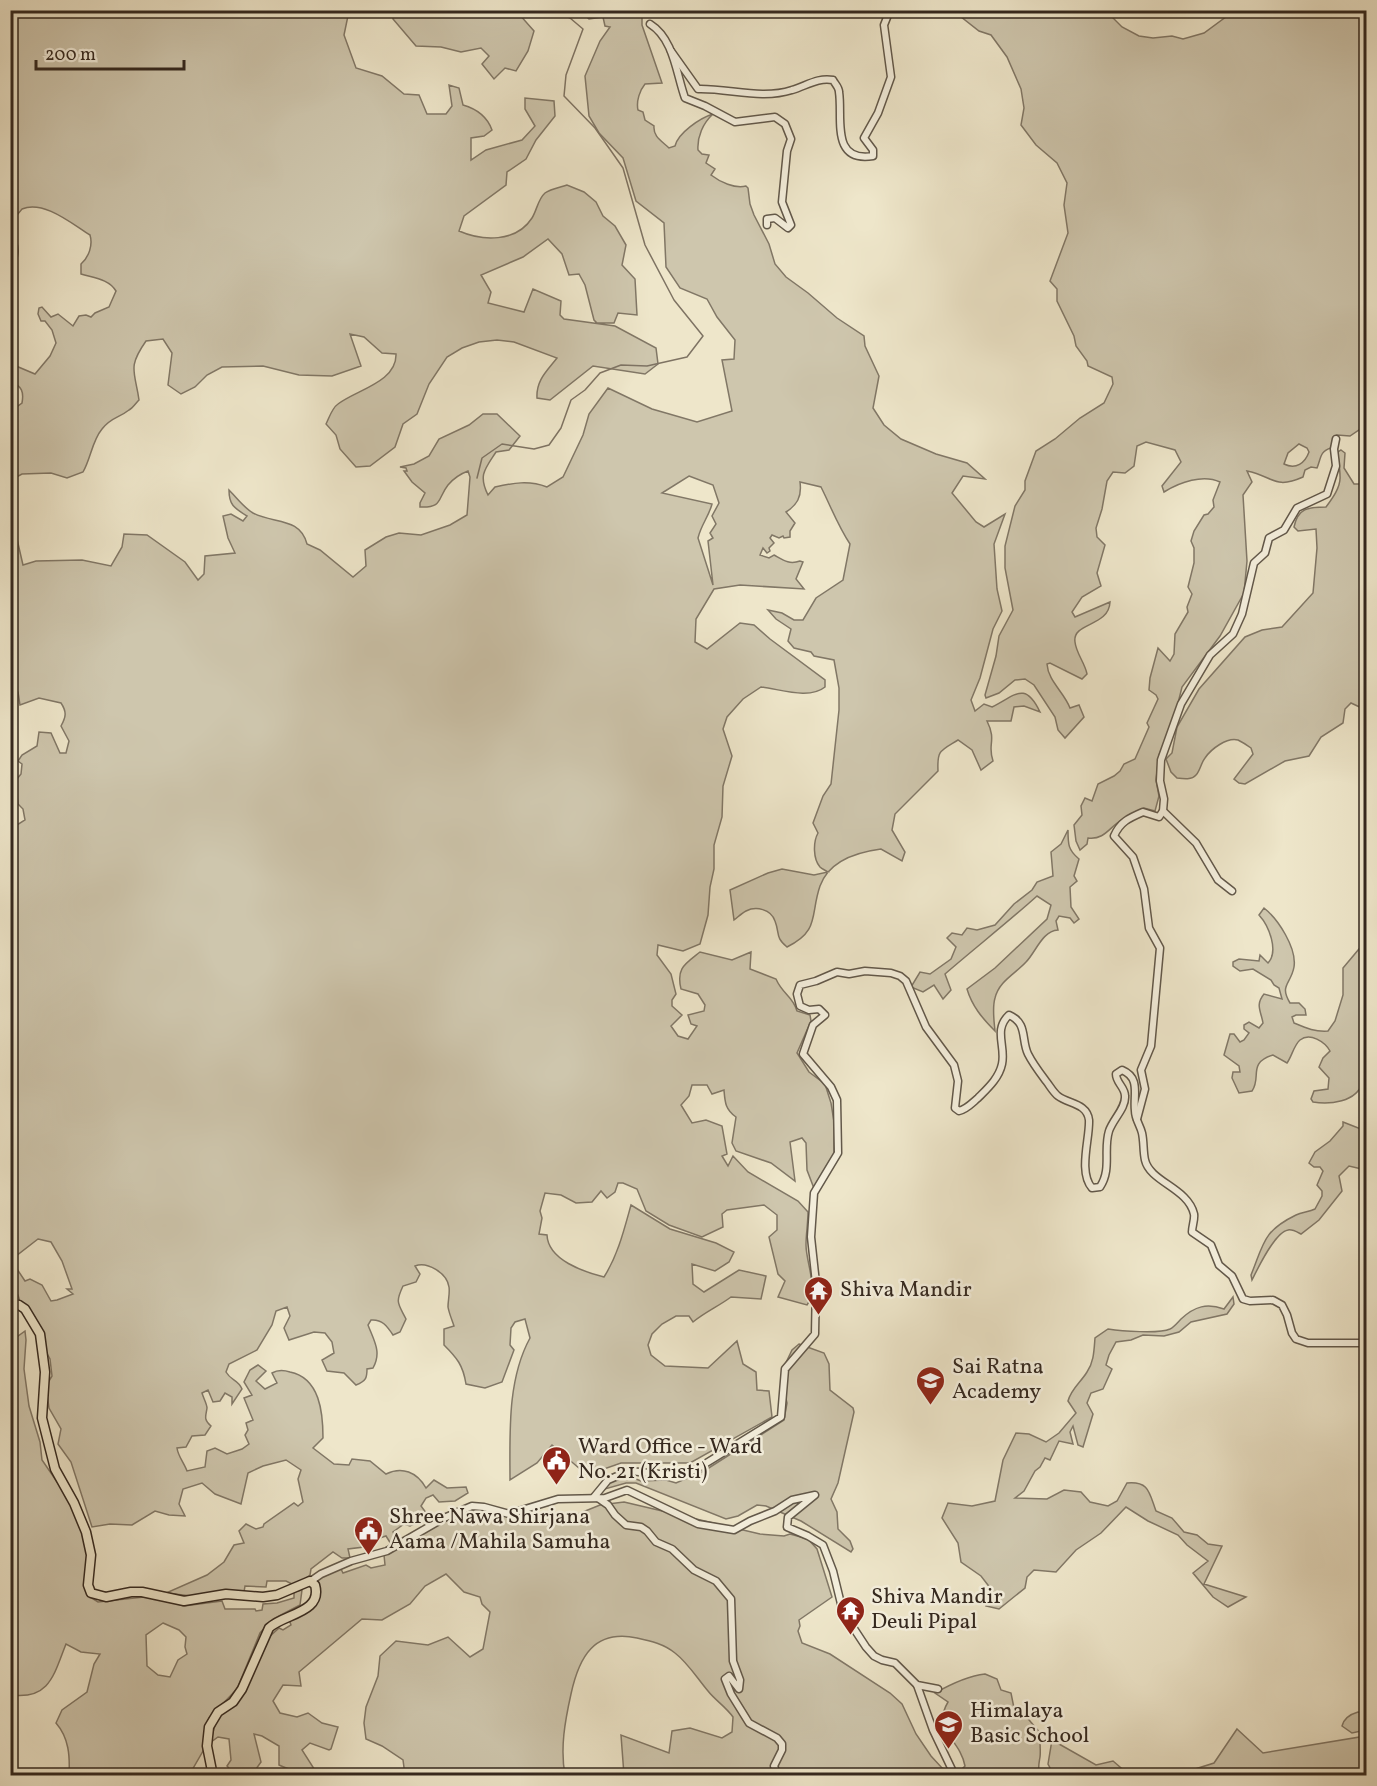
<svg xmlns="http://www.w3.org/2000/svg" width="1377" height="1786" viewBox="0 0 1377 1786" font-family="Vollkorn,serif">
  <style>
    .green { fill: #cec6ad; stroke: #817766; stroke-width: 1.5; fill-rule: evenodd }
    .lines { fill: none; stroke-linecap: round; stroke-linejoin: round }
    .stream { stroke: #7e7363; stroke-width: 1.5 }
    .minor-casing { stroke: #62584a; stroke-width: 9 }
    .major-casing { stroke: #34281f; stroke-width: 11 }
    .minor { stroke: #f4efdd; stroke-width: 6 }
    .major { stroke: #eee6ca; stroke-width: 8 }
    .labels { text-anchor: middle; dominant-baseline: central; stroke-width: 5; stroke-linejoin: round; paint-order: stroke }
    .poi-label { font-size: 22px; fill: #34281f; stroke: #f4efdd; text-anchor: start }
  </style>
  <rect width="100%" height="100%" fill="#eee6ca"/>
  <filter id="stains"><feTurbulence type="fractalNoise" baseFrequency=".00333" numOctaves="4"/><feColorMatrix values="0 0 0 0 .2 0 0 0 0 .09 0 0 0 0 .02 0 0 0 .5 -.17"/></filter>
  <radialGradient id="worn" r=".72"><stop offset=".6" stop-color="#630" stop-opacity="0"/><stop offset="1" stop-color="#630" stop-opacity=".3"/></radialGradient>
  <g class="green">
    <path d="M11,10L349,11L344,35L356,68L382,76L404,94L419,95L427,114H446L452,106L449,85L459,88L463,105C477,109 487,116 492,130L484,136L471,138V160L486,150L522,140L535,126L525,109V98L554,101L555,116L536,140L526,159L507,172L506,185L464,216L459,231C482,241 516,243 532,218C537,210 538,199 545,193C550,189 561,187 567,185L584,192L596,202L603,216L615,226L626,245L622,265L635,279L637,315L618,313L614,323H597L594,320L585,285L579,274L569,275L562,254L548,239L523,257L481,275L491,292L488,303L524,312L533,289L561,301L560,315L564,319L615,326L656,348L658,364L645,374L593,366L550,400L537,398C536,380 547,371 557,358L514,342L497,340L479,342L462,348L447,357L429,384L417,414L403,424L395,447L370,466L356,467L340,449L336,435L326,424C329,418 332,408 338,404C356,390 397,382 396,354L382,353L364,337L350,334L361,366L332,376L299,375L263,366L222,367L207,375L195,387L181,394L168,385L172,353L163,339L146,341C127,368 135,371 139,400C136,403 133,408 129,410C119,418 111,417 102,429C92,441 91,458 83,472L67,478L51,473L22,474L11,480V411L22,403C24,392 22,386 11,382V373L16,366L35,374L50,356L56,343L52,330L45,321H41L38,314L39,308L42,307L51,317L58,314L73,326L79,316L86,315L91,317L95,313L109,307L116,291C109,279 94,278 81,274V264C89,257 93,245 90,235C72,224 44,200 22,209L17,215L13,234C21,247 20,258 11,270Z"/>
    <path d="M393,11H512L519,14L534,31L528,51L516,71L505,68L494,79L482,64L489,56L481,48L461,52L441,47L416,46L393,19Z"/>
    <path d="M580,11H642V25L662,83L645,84C640,90 636,101 638,110L643,112L645,120L654,126C653,137 662,141 669,148L675,146C678,133 700,118 713,114C703,123 697,137 698,150L702,154L709,155L706,163L715,169L711,175C720,182 735,189 746,186L748,188L750,204L754,215L769,244L775,264L786,277L808,293L837,318L864,336L865,346L879,376L873,408L884,425L901,439L936,454L967,463L985,479L963,476L952,493L976,522L984,527L1005,514L994,544L997,589L1002,611L993,629L980,678L971,700L975,711L984,704L992,707C1016,695 1025,681 1040,712L1024,706L1014,707L1011,721H987C997,741 987,744 993,761L981,770L972,750L958,740C940,751 937,750 938,771L895,814L892,830L905,852L902,861L881,849C858,852 829,861 820,886C810,915 820,931 787,947C775,937 780,934 775,921C771,909 756,906 746,911C742,913 738,917 734,920L730,890L768,873L782,869L814,875L828,872C825,870 822,869 820,867C813,859 813,842 818,833L813,823L823,796L831,784L839,710V688L834,660L814,656L811,652L794,648L788,641L791,629L776,619L768,610L782,613L794,620H803L816,598L843,580L850,544C838,526 831,507 821,487L800,482C802,497 797,505 786,512L795,523L790,531V537L784,538L783,536L779,538L772,535L770,538L774,543L769,548L770,551L767,553L763,548L760,555L769,558L774,555C783,560 789,565 800,561L803,562L796,579L804,589L740,585L714,589L696,619L695,642L707,649L740,623L754,625L770,639L825,680V687C809,700 780,689 761,687L743,699L727,717L723,729L732,756L723,786L722,817L714,845V869L710,887L708,915L700,944L683,951L658,945L657,955L671,974L676,994L672,1000V1006L682,1015L671,1026L678,1036L688,1039L697,1026L691,1024L688,1015L704,1011L705,1005L698,994L681,989C676,968 685,964 700,952L732,960L751,952L750,969L776,979C783,995 793,996 797,1011L810,1015L811,1021L797,1053L809,1072L825,1084L831,1103L834,1122V1160L815,1191L807,1170L806,1143L802,1138L790,1142L795,1181L771,1163L736,1151L732,1143L736,1117C725,1109 725,1102 724,1090L712,1094L707,1085H692L689,1096L681,1105L692,1123L706,1120L722,1126L727,1154L722,1156L728,1166L733,1156L748,1172L798,1201L808,1212C808,1223 806,1234 806,1245C806,1263 819,1289 807,1305L778,1297L785,1281L778,1274L769,1237L777,1230V1215L764,1205L727,1210L722,1214L723,1227L702,1237L669,1225L646,1211L637,1189L623,1183H618L615,1192L607,1198L601,1191L592,1202L576,1203L561,1195L545,1193L540,1211L542,1218L539,1234L547,1235C548,1260 584,1272 604,1277C618,1255 624,1230 631,1205L670,1229L716,1243L734,1252L729,1262L715,1271L692,1264L693,1284L704,1292L739,1270L766,1276L761,1299L731,1297C719,1306 705,1312 693,1322L689,1316H676L662,1324L652,1334L648,1345L651,1355L665,1366L708,1368L737,1341L743,1364L756,1372L757,1390L769,1391L772,1417L690,1463H621L587,1475L552,1445L537,1463L510,1480C510,1434 507,1380 530,1338L525,1319L515,1322L511,1328L510,1345L514,1350L502,1382L485,1388L466,1384C463,1365 457,1358 444,1345V1329L454,1326C452,1320 449,1313 448,1307C448,1300 450,1293 449,1287C447,1273 427,1261 415,1266L420,1274L416,1282L403,1286C395,1303 398,1303 406,1319L400,1332L393,1335C387,1326 382,1319 371,1320L368,1325C374,1341 382,1352 373,1368L367,1369C367,1378 366,1381 356,1385L344,1373L327,1371L322,1360L334,1353L332,1342L325,1333L314,1332L289,1340L284,1328L290,1316L287,1307L276,1311L272,1325L257,1350L229,1364L226,1372C231,1381 238,1379 242,1389L232,1404V1397L225,1393L220,1401L213,1402L208,1390L202,1393C203,1397 207,1404 207,1408C206,1416 203,1419 211,1426L205,1435L192,1436L186,1447L177,1448C178,1456 184,1463 187,1471L205,1467L207,1451L215,1448L227,1454L242,1449L249,1444L245,1435L248,1430L246,1423L253,1420L244,1398L252,1395L244,1382L250,1370L258,1365L266,1371L256,1381L265,1389L277,1383L272,1373C277,1370 284,1370 290,1372C320,1378 323,1413 323,1438L313,1448L334,1464L349,1465L352,1459L370,1461L386,1474C402,1466 417,1472 426,1488L434,1480L447,1488L466,1487L468,1493L455,1501L439,1502L433,1495L426,1498L421,1506L427,1514L414,1521V1524L410,1526L404,1524L393,1532L398,1541L391,1544L386,1536L373,1540L374,1544L365,1542L364,1547L348,1549L350,1558H342L333,1552L311,1569L310,1575L296,1586L286,1581H267L266,1587L245,1586L244,1592L200,1597L166,1593L207,1575L224,1562L234,1545L244,1543L239,1531L246,1524L256,1529L263,1527L264,1524L294,1503L298,1506L303,1502L298,1479L301,1470L286,1460L263,1466L248,1473L241,1504L215,1494L202,1483L183,1489L179,1504L185,1516L169,1515L155,1511L132,1525L110,1524L92,1527L71,1462L58,1444L61,1429L49,1408L46,1386L52,1376L50,1359L22,1309L18,1295L11,1292L10,816L17,825L25,820L23,809L18,804L17,796L11,790V778L17,779L21,774L22,764L18,761L22,755L37,746L39,732L51,733L60,753H66L69,741L61,726C66,717 67,712 61,703L39,698L20,705L18,692L11,685V535L17,539L23,565L36,561L82,560L111,566L122,547L124,534L147,535L185,562L198,580L204,574L205,556L235,553L228,538L223,516L231,514L243,521L247,516C234,508 229,505 229,490C236,497 244,508 253,513C274,524 300,517 307,544L320,550L353,577L366,566L365,550L386,537L399,533L421,535L450,525L467,515L470,477L468,471C460,474 453,479 448,485C437,499 443,508 420,507V503L425,493L412,482L404,471H407L406,468L400,467L414,464L429,456L439,439L469,425L483,414H497L520,436L509,450L496,452C485,469 478,475 488,495L495,487C513,483 529,480 547,487L563,477L583,435L589,414L608,388L652,409L697,422L732,411L722,360L734,359L735,340L717,317L707,299L680,288L666,267L664,223L636,201L623,158L599,133L589,116L585,76L600,41L610,27L605,26L603,17L589,19ZM689,476L713,485L719,503L712,516L716,524L710,533L713,538L708,541L713,585L698,538C701,525 709,516 712,504L662,493ZM38,1239L51,1242L62,1261L72,1289H67L73,1294L57,1300L51,1301L42,1285L30,1279L25,1281L11,1260Z"/>
    <path d="M941,11H1111L1112,17L1122,27L1139,36L1153,38L1172,36L1183,39L1204,33L1234,11H1366V425L1350,436L1337,435L1331,448C1320,451 1321,458 1317,468L1311,467L1305,470L1303,477C1274,490 1273,476 1247,471L1252,482L1243,495L1247,561L1244,593L1220,636L1182,687L1173,723L1159,755L1156,780L1159,796L1155,811L1144,808C1136,812 1128,816 1121,820C1109,828 1104,840 1088,838L1087,844L1080,850L1076,841L1074,825L1082,815L1081,806L1085,798L1092,801L1098,784L1114,776L1120,771L1124,764L1135,759L1149,727L1147,723L1158,699L1156,695L1149,690L1150,678L1158,648L1170,661L1174,654L1175,634L1188,612L1187,607L1192,594L1188,587L1194,563V548L1191,541L1194,531L1204,515L1208,514L1214,507L1213,500L1220,482C1203,474 1180,482 1164,492L1162,486L1181,462L1175,450L1146,442L1137,446L1134,466L1125,473L1113,472L1107,481L1102,509L1096,528L1097,537L1105,545L1097,573L1101,586L1082,597L1072,612L1075,617L1110,602C1109,627 1072,622 1075,642C1076,653 1085,663 1087,674L1082,679L1050,663L1047,664C1048,681 1064,692 1070,708L1079,705L1084,717L1065,738L1058,730L1055,717L1034,685L1025,679L1015,680L999,693L986,698L985,695L996,656L999,636L1013,610L1005,568V546L1015,506L1025,490V481L1036,451L1055,439L1080,418L1104,403L1113,384L1112,377L1088,366L1087,361L1076,346L1074,336L1057,301V289L1050,281L1068,233L1064,205L1067,183L1057,163L1036,145L1021,125L1024,108L1021,89L1007,57L991,35L979,31L956,13L945,14ZM1299,444L1307,448L1309,452C1305,463 1296,470 1284,464L1288,453Z"/>
    <path d="M1341,450L1345,453L1344,468L1354,484H1359L1366,479V710L1351,703L1345,709L1343,723L1321,737L1309,756L1285,761L1245,784L1239,783L1234,779L1253,754L1251,748C1247,745 1242,742 1238,740C1227,737 1211,749 1205,758C1201,763 1200,771 1196,775C1192,780 1184,779 1177,778L1171,772L1166,759L1172,753L1177,727L1199,689L1245,637L1262,630L1282,627L1313,593L1317,548L1316,529L1298,531L1294,527C1298,508 1308,507 1326,507C1332,499 1341,487 1340,476C1340,468 1338,461 1338,452Z"/>
    <path d="M1068,830C1068,844 1068,850 1079,859L1074,876L1077,881L1070,887L1071,907L1079,919L1074,923L1070,918L1059,916L1056,921L1058,930C1042,931 1036,952 1026,962C1015,974 999,981 995,998C992,1008 994,1020 995,1031C982,1018 972,1006 967,989L995,968L1047,919L1051,905L1037,896C1007,923 975,948 945,974L951,990L943,999L934,985L923,992L911,987L920,972L930,974L951,959L956,947L947,938L952,933L962,935L967,928L977,930L995,925L1014,904L1032,890L1037,882L1053,876L1051,852L1061,844Z"/>
    <path d="M1264,908C1278,919 1297,948 1294,967C1291,984 1279,985 1290,1003H1299L1305,1009L1306,1015H1296L1292,1017L1294,1023C1306,1028 1315,1032 1328,1031L1335,1021L1343,995V968L1359,949L1366,947V1051C1362,1061 1365,1072 1362,1083C1357,1102 1329,1105 1313,1102L1311,1099L1314,1091L1328,1089L1329,1078L1319,1067L1323,1058L1330,1051C1325,1042 1310,1032 1300,1040C1294,1045 1292,1056 1287,1063L1273,1055C1247,1063 1262,1077 1252,1091L1239,1093L1232,1078L1233,1072H1240L1239,1066L1224,1055L1230,1034H1234L1240,1042L1244,1040L1249,1033L1244,1029V1025L1249,1022L1259,1028L1263,1023C1261,1011 1255,1005 1264,994L1282,999L1279,988L1274,985L1271,980L1253,969L1240,971L1233,966V962L1239,959L1259,961L1260,955L1268,963C1279,951 1269,926 1259,915Z"/>
    <path d="M1343,1122L1366,1131V1170L1349,1166L1339,1176L1342,1191L1319,1220L1301,1234C1297,1232 1292,1229 1288,1230C1275,1232 1258,1268 1252,1280L1251,1275C1264,1243 1263,1231 1296,1215C1302,1212 1309,1212 1315,1209L1322,1196V1191L1317,1185L1323,1171L1320,1167H1314L1309,1163L1315,1152L1330,1141L1343,1126Z"/>
    <path d="M1233,1297L1234,1304L1227,1314L1191,1322L1179,1332L1164,1336L1143,1335L1131,1340L1116,1342L1109,1355L1106,1365L1112,1369L1103,1389L1091,1393L1087,1403L1093,1414L1083,1447L1078,1445L1073,1426L1070,1432L1073,1444L1059,1441L1050,1460L1045,1458L1040,1467L1035,1471L1024,1491L1015,1498L1047,1499L1064,1490L1081,1492L1090,1502L1108,1506L1117,1501L1127,1483C1149,1481 1149,1492 1156,1511L1172,1518L1184,1532L1197,1535L1208,1544L1222,1546L1204,1584L1246,1597L1228,1607L1213,1597L1193,1573L1208,1561L1187,1545L1178,1535L1148,1521L1126,1507L1101,1533L1076,1550L1056,1572L1034,1570L1027,1577L1025,1588L999,1609L986,1606L991,1589L981,1576L961,1562L958,1543L942,1518L948,1503L972,1506L995,1501L1003,1460L1016,1433L1029,1434L1046,1442L1059,1433L1076,1413L1068,1401C1071,1389 1081,1382 1087,1372C1094,1362 1094,1350 1095,1338L1108,1329C1121,1331 1159,1334 1170,1329C1174,1327 1178,1322 1181,1319C1195,1306 1207,1303 1224,1309Z"/>
    <path d="M25,1331L26,1340L24,1369L29,1406L40,1442L42,1460L64,1492L74,1511L82,1533L89,1564L87,1595L98,1602L144,1597L159,1598L184,1606L222,1601L225,1609H255L256,1611L262,1610L263,1604L277,1603L294,1598V1592L302,1590L300,1605L273,1619L260,1633L237,1689L209,1718L206,1726L203,1751L191,1772V1775H69C70,1756 69,1738 56,1723L62,1710L87,1692L94,1664L100,1654L81,1652L66,1644C54,1674 50,1700 11,1695L10,1342ZM163,1623L179,1630L186,1637L185,1647L187,1654L178,1660L170,1677L158,1675L147,1666L146,1635Z"/>
    <path d="M799,1344L824,1353L829,1364L830,1390L853,1408L854,1412L838,1483L831,1499L837,1512L838,1529L850,1541L853,1549L851,1552L801,1521L766,1506L757,1505L738,1516L726,1519L636,1483H626L605,1489L602,1485L607,1478L618,1472L641,1481L666,1480L676,1483L704,1471L784,1420L787,1403L782,1382L783,1369L792,1350Z"/>
    <path d="M624,1502L760,1534L784,1536L790,1534L808,1539L817,1549L832,1597L799,1620L800,1626L798,1631L802,1643L830,1654L890,1693L902,1704L916,1734L931,1756L942,1768L954,1775H624L621,1735L669,1753L672,1731L690,1728L722,1738L732,1732L733,1717C726,1707 715,1700 708,1691C697,1678 688,1663 675,1653C664,1644 651,1641 637,1638C594,1629 579,1657 571,1694C565,1721 560,1748 565,1775H405L403,1760L382,1746L366,1739L364,1723L366,1707L378,1676L380,1656L396,1641L428,1645L448,1637L470,1657L483,1649L490,1612L482,1604L480,1597L464,1592L446,1574L425,1586L410,1604L382,1620L362,1619L299,1672L301,1686L283,1685L273,1701L280,1713L297,1717L308,1713L322,1723L338,1727L331,1749L329,1750L310,1743L302,1750L318,1775C308,1775 289,1770 279,1765V1746L262,1736L254,1734L261,1762L256,1769L248,1773V1775H235L227,1766L231,1760L229,1739L218,1737L211,1742C214,1727 216,1713 232,1707L268,1638L279,1628L283,1630L291,1625L289,1619L315,1603L320,1590L314,1581L340,1567L343,1573L366,1565L371,1568L385,1565L384,1555L458,1514L480,1510L497,1516L568,1518L600,1505Z"/>
    <path d="M985,1674L997,1679L1001,1690L1011,1693L1015,1713L1024,1714L1041,1734C1039,1744 1041,1749 1040,1757C1039,1763 1038,1766 1039,1773L1035,1776L956,1775L965,1766C960,1738 931,1731 948,1702L935,1693C951,1684 967,1676 985,1674Z"/>
    <path d="M1358,1712L1366,1714V1730L1352,1733L1342,1726C1344,1718 1351,1714 1358,1712Z"/>
    <path d="M1237,1729L1263,1753L1366,1736V1775H1176L1214,1763Z"/>
    <path d="M1052,1740L1096,1765L1113,1761L1127,1773V1775H1054L1048,1764Z"/>
  </g>
  <g class="lines">
    <path class="stream" d="M477,478L482,458L502,444L534,449L549,445L561,428L571,400L585,390L600,373L621,365L647,366L687,357L703,336L674,300L645,245L623,168L595,128L564,96L566,75L583,29L570,18L554,10"/>
    <defs>
      <g id="minor">
        <path d="M650,24C674,39 676,73 685,98L705,106L735,122L775,117L785,124L791,139L787,151L782,202L791,225L788,228L775,218L767,219V225"/>
        <path d="M671,51L698,89C729,88 761,100 792,90C806,86 818,77 833,80C835,84 839,87 839,92C843,117 830,163 873,156V150L864,138L878,113L891,77L884,25L890,10"/>
        <path d="M1163,811L1196,843L1218,880L1232,891"/>
        <path d="M1137,1119L1145,1089L1141,1070L1151,1046L1160,948L1149,928L1144,889L1133,857L1114,836C1120,822 1129,818 1143,812L1159,817L1163,811L1164,799L1160,781L1161,760L1181,704L1210,655L1233,634L1242,614L1254,563L1265,553L1269,538L1284,530L1297,508L1327,494L1336,466L1334,449L1336,439"/>
        <path d="M594,1497L608,1480L629,1471L670,1475L695,1470L781,1417L785,1369L815,1334L816,1283L811,1237L814,1193L838,1153L837,1100L831,1087L803,1054L813,1025L825,1015L819,1009L809,1010L800,1006L797,994L800,985L816,981L837,972L849,974L865,971L891,973L900,976L906,981L926,1027L954,1065L958,1081L955,1108L959,1111C967,1109 972,1103 978,1098C988,1088 999,1078 1002,1064C1006,1046 993,1030 1009,1015C1028,1023 1021,1040 1028,1054C1033,1064 1040,1073 1046,1081C1050,1086 1053,1092 1058,1096C1068,1104 1087,1103 1089,1120C1090,1138 1078,1172 1092,1188L1100,1187C1112,1169 1103,1150 1109,1131C1113,1119 1126,1108 1125,1096C1125,1087 1116,1083 1116,1074L1122,1070C1141,1078 1133,1095 1135,1111C1135,1119 1140,1125 1142,1133C1144,1142 1143,1151 1145,1160C1150,1182 1188,1188 1194,1214C1195,1219 1192,1226 1192,1232L1211,1245L1219,1265L1232,1276L1243,1299L1250,1301L1273,1300L1282,1305L1287,1315L1292,1333L1296,1339L1308,1343H1366"/>
        <path d="M598,1498L608,1505L615,1515L626,1525L641,1527L647,1531L656,1542L672,1549L694,1570L716,1581L731,1599L733,1661L740,1680L739,1689L729,1676L725,1679L731,1694L749,1723L777,1738L782,1744V1750L774,1766L778,1776"/>
        <path d="M311,1581L321,1574L351,1561L387,1551L444,1518L472,1506L484,1507L509,1514L558,1499L605,1498L627,1490L698,1524L734,1530L750,1521L775,1511L792,1500L815,1495L788,1517L787,1527L808,1536L823,1545L833,1571L843,1612L866,1647L874,1656L882,1660L895,1663L917,1685L938,1689"/>
        <path d="M917,1685L933,1730L955,1776"/>
      </g>
      <path id="major" d="M10,1303L19,1305L25,1309L40,1334L45,1372L42,1418L55,1469L74,1503L86,1532L91,1555L88,1585L91,1593L106,1597L131,1592H142L184,1601L226,1594L263,1597L277,1595L310,1581L315,1585C323,1613 283,1614 269,1628L242,1689L233,1702L218,1712L209,1727L207,1746L213,1776"/>
    </defs>
    <use href="#minor" class="minor-casing"/>
    <use href="#major" class="major-casing"/>
    <use href="#minor" class="minor"/>
    <use href="#major" class="major"/>
  </g>
  <defs>
    <symbol id="temple-pin" viewBox="-11 -11 22 30"><path d="M0 17L-7.5 6A9.5 9.5 0 1 1 7.5 6Z" fill="#8f2418" stroke="#f4efdd"/><path d="M0-6L5-2H3V0L6.5 2.5H4V6H1.5V3h-3V6H-4V2.5H-6.5L-3 0V-2H-5Z" fill="#fff"/></symbol>
    <symbol id="school-pin" viewBox="-11 -11 22 30"><path d="M0 17L-7.5 6A9.5 9.5 0 1 1 7.5 6Z" fill="#8f2418" stroke="#f4efdd"/><path d="M0-5L7-2L0 1L-7-2ZM-4 1L0 2.5L4 1V4Q0 6-4 4Z" fill="#fff"/></symbol>
    <symbol id="civic-pin" viewBox="-11 -11 22 30"><path d="M0 17L-7.5 6A9.5 9.5 0 1 1 7.5 6Z" fill="#8f2418" stroke="#f4efdd"/><path d="M-.6-6.5H3V-4.5H.6V-3L4-1V1h2V6H-6V1h2V-1L-.6-3ZM-1.2 2.5V6h2.4V2.5Z" fill="#fff"/></symbol>
  </defs>
  <g fill-rule="evenodd">
    <use href="#temple-pin" x="802" y="1274" width="33" height="45"/>
    <use href="#school-pin" x="914" y="1364" width="33" height="45"/>
    <use href="#civic-pin" x="540" y="1444" width="33" height="45"/>
    <use href="#civic-pin" x="352" y="1514" width="33" height="45"/>
    <use href="#temple-pin" x="834" y="1594" width="33" height="45"/>
    <use href="#school-pin" x="932" y="1708" width="33" height="45"/>
  </g>
  <g class="labels">
    <g class="poi-label">
      <text x="840" y="1290">Shiva Mandir</text>
      <text x="952" y="1367">Sai Ratna<tspan x="952" dy="25">Academy</tspan></text>
      <text x="578" y="1447">Ward Office - Ward<tspan x="578" dy="25">No. 21 (Kristi)</tspan></text>
      <text x="389" y="1517">Shree Nawa Shirjana<tspan x="389" dy="25">Aama /Mahila Samuha</tspan></text>
      <text x="871" y="1597">Shiva Mandir<tspan x="871" dy="25">Deuli Pipal</tspan></text>
      <text x="970" y="1711">Himalaya<tspan x="970" dy="25">Basic School</tspan></text>
    </g>
  </g>
  <rect width="1377" height="1786" fill="none" stroke="#eee6ca" stroke-width="36"/>
  <rect x="12" y="12" width="1353" height="1762" fill="none" stroke="#34281f" stroke-width="3"/>
  <rect x="18" y="18" width="1341" height="1750" fill="none" stroke="#34281f" stroke-width="1.5"/>
  <path d="M36 60v9h148v-9" fill="none" stroke="#34281f" stroke-width="3"/>
  <text x="45" y="60" font-size="18" fill="#34281f" stroke="#f4efdd" stroke-width="4.5" paint-order="stroke">200 m</text>
  <rect width="100%" height="100%" filter="url(#stains)"/>
  <rect width="100%" height="100%" fill="url(#worn)"/>
</svg>
